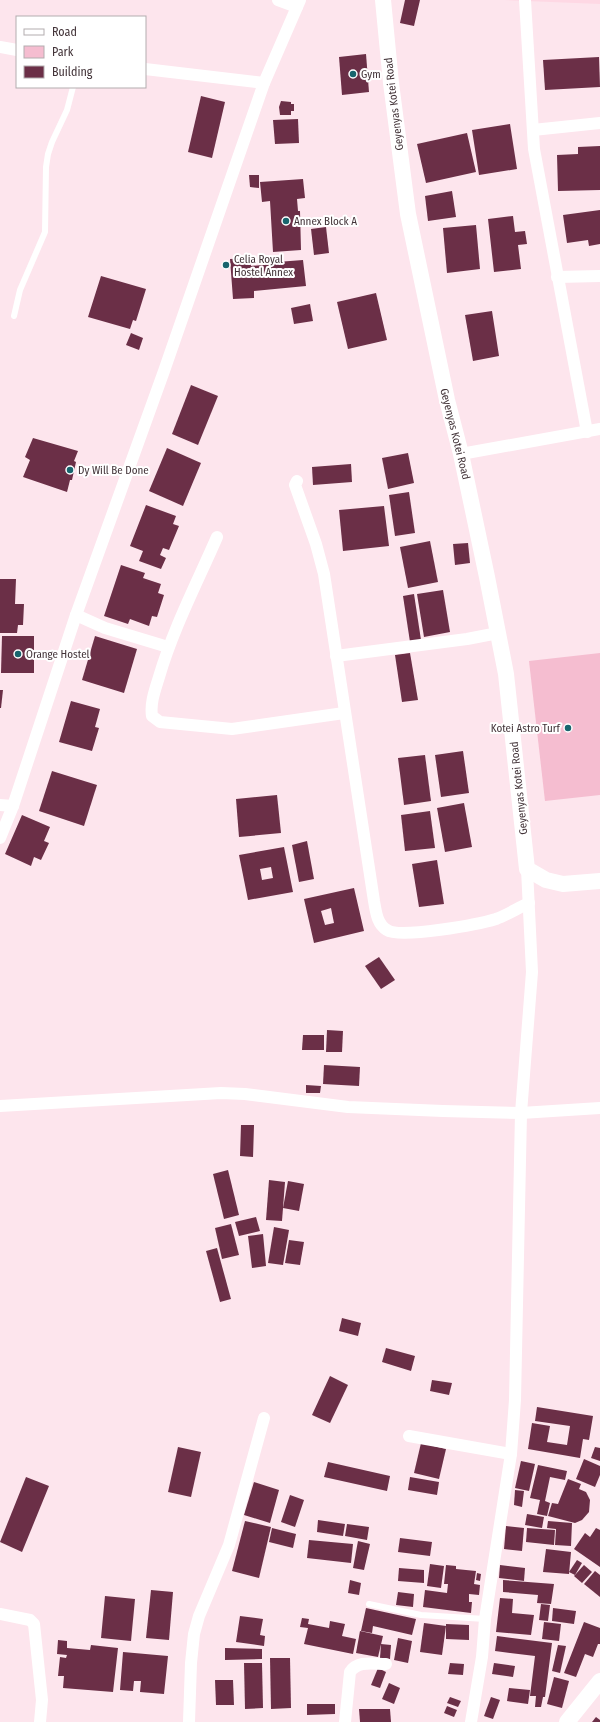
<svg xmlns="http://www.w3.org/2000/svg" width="600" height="1722" viewBox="0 0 600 1722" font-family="'Fira Sans Condensed',sans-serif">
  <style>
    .built { fill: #fed8e4 }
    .green { fill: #f5bdd0 }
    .building { fill: #6b2f47; fill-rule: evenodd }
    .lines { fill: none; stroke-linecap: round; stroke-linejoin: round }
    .service { stroke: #fff; stroke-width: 6 }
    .minor { stroke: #fff; stroke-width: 12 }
    .tertiary { stroke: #fff; stroke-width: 16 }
    .poi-dot { fill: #18656e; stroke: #fff; stroke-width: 1.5 }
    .labels { text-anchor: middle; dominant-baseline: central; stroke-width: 4; stroke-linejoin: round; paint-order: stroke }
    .poi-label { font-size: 11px; fill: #423338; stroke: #fff; text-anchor: start }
    .street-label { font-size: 11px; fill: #423338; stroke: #fff }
  </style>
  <rect width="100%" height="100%" fill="#fde5ed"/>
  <path class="built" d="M504,0H600V4Z"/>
  <path class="green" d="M600,653V795L545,801L529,661Z"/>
  <g class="building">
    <path d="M405,0H420L414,26L400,23Z"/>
    <path d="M366,54L369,92L342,95L339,57Z"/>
    <path d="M599,57L600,87L545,90L543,60Z"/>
    <path d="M201,96L225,102L212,158L188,152Z"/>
    <path d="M281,101L291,102V104H294V111H291V115H280L279,107Z"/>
    <path d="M298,119L299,143L275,144L273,120Z"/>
    <path d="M510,124L517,169L479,175L472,130Z"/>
    <path d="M467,133L476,172L426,183L417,144Z"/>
    <path d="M600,146V190L558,191L557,155L578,154V147Z"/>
    <path d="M249,175H259V188L250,187Z"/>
    <path d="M303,179L305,198L297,199L298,211H300L301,250L273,252L270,201L262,202L260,182Z"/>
    <path d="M452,191L456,217L428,221L425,196Z"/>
    <path d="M600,210V244L589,246L588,240L567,243L563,215Z"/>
    <path d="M513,216L515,232L525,231L527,244L518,245L521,269L494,272L488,219Z"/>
    <path d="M476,225L480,269L447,273L443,228Z"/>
    <path d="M326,227L329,253L314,255L311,229Z"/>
    <path d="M250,258L251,266L264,265V263L303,260L306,286L254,291V298L233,299L230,259Z"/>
    <path d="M101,276L146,289L136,321L133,320L130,329L88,317Z"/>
    <path d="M376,293L387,340L348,349L337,302Z"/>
    <path d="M310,304L313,321L294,324L291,308Z"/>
    <path d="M492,311L499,356L473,361L465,315Z"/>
    <path d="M131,333L143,338L139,350L126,345Z"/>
    <path d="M191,385L218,396L198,445L172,434Z"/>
    <path d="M33,438L78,451L74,461L76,462L72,480H70L67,492L23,477L30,460L25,457Z"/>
    <path d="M167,448L201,463L183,506L149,491Z"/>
    <path d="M408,453L414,483L388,489L382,458Z"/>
    <path d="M351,464L352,482L313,485L312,467Z"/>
    <path d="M409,492L415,533L395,536L389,495Z"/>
    <path d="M146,505L176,516L173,524L179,526L169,550L163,548L160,555L166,558L161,569L139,561L143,551L130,546Z"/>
    <path d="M384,506L389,546L343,551L339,510Z"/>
    <path d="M430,541L438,582L408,588L400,547Z"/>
    <path d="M468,543L470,563L455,565L453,544Z"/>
    <path d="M121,565L145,573L143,578L161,584L158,593L164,595L157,617L152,616L149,626L130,619L128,624L104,616Z"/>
    <path d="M0,579H16L15,604H24L23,625H18L17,633H0Z"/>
    <path d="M443,590L450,632L424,637L417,594Z"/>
    <path d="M414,594L421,640L410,642L403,596Z"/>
    <path d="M2,636H34V673H1Z"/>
    <path d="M95,636L137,649L124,693L82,680Z"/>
    <path d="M410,653L418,700L402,702L395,655Z"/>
    <path d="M0,690H3L1,708H0Z"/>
    <path d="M71,701L100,709L95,727L99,728L92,751L59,742Z"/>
    <path d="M463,751L469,793L441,797L435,755Z"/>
    <path d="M425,755L431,801L404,805L398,758Z"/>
    <path d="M52,771L97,785L84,826L39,811Z"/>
    <path d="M277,795L281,833L239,837L236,799Z"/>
    <path d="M464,803L472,847L445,852L437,808Z"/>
    <path d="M430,811L435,848L405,851L401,815Z"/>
    <path d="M22,815L50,827L44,841L49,843L41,860L34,857L31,866L5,854Z"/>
    <path d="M307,841L314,879L299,882L292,845Z"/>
    <path d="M284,847L293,892L248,900L239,855ZM271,867L273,878L262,880L260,869Z"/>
    <path d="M437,860L444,904L419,907L412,864Z"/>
    <path d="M354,888L364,931L314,943L304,899ZM331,908L334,923L325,925L321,911Z"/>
    <path d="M379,957L395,980L381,989L365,966Z"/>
    <path d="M327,1030L343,1031L342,1052H326Z"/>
    <path d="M303,1035H324V1050H302Z"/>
    <path d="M324,1065L360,1067L359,1086L323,1084Z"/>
    <path d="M306,1085L321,1086L320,1093H306Z"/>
    <path d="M241,1125H254L253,1157L240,1156Z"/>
    <path d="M228,1170L239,1215L224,1219L213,1174Z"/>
    <path d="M269,1180L285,1182L282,1221L266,1220Z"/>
    <path d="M288,1181L304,1184L299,1211L283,1208Z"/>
    <path d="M256,1217L260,1231L239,1236L235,1222Z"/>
    <path d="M231,1224L239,1255L222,1259L215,1228Z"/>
    <path d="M274,1227L289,1230L283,1265L268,1263Z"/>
    <path d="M263,1234L266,1266L252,1268L248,1236Z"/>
    <path d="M289,1240L304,1242L300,1265L285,1263Z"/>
    <path d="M217,1248L231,1299L220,1302L206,1251Z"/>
    <path d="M342,1318L361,1323L358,1336L339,1331Z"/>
    <path d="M386,1348L415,1356L411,1371L382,1362Z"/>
    <path d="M330,1376L348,1385L330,1423L312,1415Z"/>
    <path d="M432,1380L452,1383L449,1395L430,1391Z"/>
    <path d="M537,1407L593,1416L589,1440L583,1439L580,1458L528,1449L532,1423L550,1426L547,1442L567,1445L570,1426L535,1421Z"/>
    <path d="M421,1443L446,1449L439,1479L414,1473Z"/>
    <path d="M178,1447L201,1452L191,1497L168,1492Z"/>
    <path d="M595,1447L600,1448V1461L591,1458Z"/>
    <path d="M584,1459L600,1466V1475L595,1487L576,1479Z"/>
    <path d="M521,1461L535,1464L529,1491L515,1488Z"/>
    <path d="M328,1462L390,1476L387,1491L324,1477Z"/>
    <path d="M538,1465L567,1471L565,1480L550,1477L545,1501L550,1503L547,1516L537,1514L540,1500L530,1498Z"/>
    <path d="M26,1477L49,1486L22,1552L0,1542Z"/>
    <path d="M410,1477L439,1482L437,1495L408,1490Z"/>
    <path d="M568,1479L581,1484L579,1489L586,1492L590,1500L589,1512L582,1520L575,1523L548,1516L552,1503L558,1504Z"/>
    <path d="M254,1482L279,1490L270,1523L244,1515Z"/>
    <path d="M515,1490L524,1491L522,1507L514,1505Z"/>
    <path d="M290,1495L304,1500L295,1527L281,1522Z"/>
    <path d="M527,1514L544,1517L542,1528L525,1525Z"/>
    <path d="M318,1520L345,1524L343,1536L317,1532Z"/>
    <path d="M245,1521L271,1527L259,1578L232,1571Z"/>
    <path d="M548,1521L572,1523L571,1546L555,1545L556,1529L547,1528Z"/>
    <path d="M347,1524L369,1527L367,1540L345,1536Z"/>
    <path d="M506,1526L524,1528L522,1551L504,1549Z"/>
    <path d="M272,1528L296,1534L293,1548L269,1542Z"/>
    <path d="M527,1528L555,1530L554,1545L526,1542Z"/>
    <path d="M596,1528L600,1530V1567L574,1549L585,1533L590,1537Z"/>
    <path d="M400,1538L432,1542L430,1556L398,1552Z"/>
    <path d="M309,1540L353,1544L351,1563L307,1558Z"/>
    <path d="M358,1541L370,1544L364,1570L353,1568Z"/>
    <path d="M546,1549L571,1552L569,1574L543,1572Z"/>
    <path d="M577,1560L582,1563L575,1575L569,1572Z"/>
    <path d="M430,1564L444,1566L441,1588L427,1586Z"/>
    <path d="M446,1565L456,1566V1569L476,1571L474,1584L480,1585L479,1595L469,1594V1602H472L471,1613L423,1607L425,1590L447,1593L448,1584H444Z"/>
    <path d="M500,1565L525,1568L524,1581L499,1578Z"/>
    <path d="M584,1565L592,1572L582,1583L574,1576Z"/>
    <path d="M399,1568L424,1570V1583L398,1581Z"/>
    <path d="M595,1571L600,1575V1597L584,1584Z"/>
    <path d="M477,1573L481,1574L480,1581L476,1580Z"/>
    <path d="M350,1580L361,1583L359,1595L348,1593Z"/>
    <path d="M503,1580L554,1584L551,1604L537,1603L538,1595L503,1592Z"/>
    <path d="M151,1590L173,1592L169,1640L146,1638Z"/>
    <path d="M398,1592L414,1594L413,1607L396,1605Z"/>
    <path d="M105,1596L135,1599L131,1641L101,1638Z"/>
    <path d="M500,1598L513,1599L512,1613L534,1615L531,1635L496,1632Z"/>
    <path d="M541,1604L550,1605L548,1621L539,1620Z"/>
    <path d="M366,1608L416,1619L412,1635L373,1626L372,1633L361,1631Z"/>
    <path d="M553,1608L576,1611L574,1624L552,1621Z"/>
    <path d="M240,1616L263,1619L260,1635L265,1636L264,1646L236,1642Z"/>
    <path d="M302,1618L309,1619L308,1624L329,1628L330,1621L345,1624L342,1636L356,1639L353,1654L304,1644L308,1628L300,1627Z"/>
    <path d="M544,1622L561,1624L559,1641L542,1639Z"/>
    <path d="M584,1622L600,1628V1644H598L593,1657L585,1654L576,1677L564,1673Z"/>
    <path d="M424,1623L446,1626L442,1655L420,1652Z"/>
    <path d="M446,1624L469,1625V1640L446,1639Z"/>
    <path d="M360,1631L383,1636L378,1657L356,1653Z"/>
    <path d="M497,1636L552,1643L545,1697H543L541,1707H535L536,1696H530L535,1656L495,1651Z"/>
    <path d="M398,1638L412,1641L408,1663L394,1660Z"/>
    <path d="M58,1640L67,1641V1648L90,1650L91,1645L118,1648L113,1692L63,1688L64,1676H58L60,1657L66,1658L67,1655L57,1654Z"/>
    <path d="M381,1644L391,1645L390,1659L380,1658Z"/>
    <path d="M558,1645L566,1646L560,1673L552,1671Z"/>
    <path d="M225,1648L262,1649V1659L225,1660Z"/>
    <path d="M123,1652L168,1656L164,1694L140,1692L141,1681H134L133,1691L120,1690Z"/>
    <path d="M270,1658H290L291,1708L271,1709Z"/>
    <path d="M244,1663H262L263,1708L245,1709Z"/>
    <path d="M450,1663L464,1664L463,1675L448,1674Z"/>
    <path d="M494,1663L515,1666L513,1677L492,1674Z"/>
    <path d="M378,1668L386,1672L380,1688L371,1685Z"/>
    <path d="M554,1677L569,1681L562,1708L547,1704Z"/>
    <path d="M215,1680H233L234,1705H216Z"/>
    <path d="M389,1683L400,1688L394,1704L382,1699Z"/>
    <path d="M509,1688L530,1690L528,1704L507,1701Z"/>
    <path d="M450,1697L461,1701L458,1707L447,1703Z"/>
    <path d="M491,1697L500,1700L493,1719L484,1716Z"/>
    <path d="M307,1704H335V1714L307,1715Z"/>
    <path d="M447,1706L457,1710L454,1717L444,1713Z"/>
    <path d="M359,1709H390L391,1722H360Z"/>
    <path d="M596,1717L600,1720V1722H592Z"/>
  </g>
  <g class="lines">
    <g class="service">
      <path d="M14,316L20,290L45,232L46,167L48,154L52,142L67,110L73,87"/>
      <path d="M369,1604L421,1615L485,1619"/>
    </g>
    <g class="minor">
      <path d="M278,0L297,7"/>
      <path d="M525,0L534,149L587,432"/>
      <path d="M0,47L17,50"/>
      <path d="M145,69L264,83"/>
      <path d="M533,130L600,123"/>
      <path d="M557,277L600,276"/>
      <path d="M461,454L600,429"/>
      <path d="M297,481L295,485L316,544L324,574L374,901C376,912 377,924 387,930C400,939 480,924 496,919C507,915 518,908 529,903"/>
      <path d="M217,537C197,583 173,629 159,677C155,690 150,703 152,716L160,722L232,729L344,713"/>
      <path d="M76,615L105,628L168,647"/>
      <path d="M336,656L467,639L498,633"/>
      <path d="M0,805L13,806"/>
      <path d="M0,838L13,806L76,615L164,371L264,83L300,0"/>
      <path d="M0,1106L221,1093L245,1094L348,1107L443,1111L521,1113L600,1108"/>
      <path d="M409,1436L511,1454"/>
      <path d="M0,1614L30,1620L34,1624L42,1700L40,1722"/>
      <path d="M189,1722L191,1663L194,1634L199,1616L229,1545L264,1418"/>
      <path d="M345,1722L350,1672C358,1660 373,1664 386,1664"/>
      <path d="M471,1722L482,1657L485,1619L511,1454L515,1400L521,1113L532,972L527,869"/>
    </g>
    <g class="tertiary">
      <path d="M383,0L391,83L408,214L447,400L461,454L487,577L506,674L527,869L546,880L563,884L600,881"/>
      <path d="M567,1722L600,1681"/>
    </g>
  </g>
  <g class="poi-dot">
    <circle cx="353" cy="74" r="4"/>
    <circle cx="286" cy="221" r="4"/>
    <circle cx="226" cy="265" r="4"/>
    <circle cx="70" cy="470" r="4"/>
    <circle cx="18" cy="654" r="4"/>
    <circle cx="568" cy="728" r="4"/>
  </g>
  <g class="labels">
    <g class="poi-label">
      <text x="361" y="74">Gym</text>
      <text x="294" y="221">Annex Block A</text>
      <text x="234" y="259">Celia Royal<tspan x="234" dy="13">Hostel Annex</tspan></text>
      <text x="78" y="470">Dy Will Be Done</text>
      <text x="26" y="654">Orange Hostel</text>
      <text x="560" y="728" text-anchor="end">Kotei Astro Turf</text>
    </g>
    <g class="street-label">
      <text transform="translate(394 104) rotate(-97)">Geyenyas Kotei Road</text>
      <text transform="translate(455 434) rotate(76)">Geyenyas Kotei Road</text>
      <text transform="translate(519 788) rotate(-96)">Geyenyas Kotei Road</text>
    </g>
  </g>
  <rect x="16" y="16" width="130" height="72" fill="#ffffff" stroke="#b3adaf"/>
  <rect x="24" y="29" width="20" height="6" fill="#ffffff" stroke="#b3adaf"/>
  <text x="52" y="36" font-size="12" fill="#423338">Road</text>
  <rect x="24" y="46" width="20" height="12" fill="#f5bdd0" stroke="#b3adaf"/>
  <text x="52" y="56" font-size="12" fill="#423338">Park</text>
  <rect x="24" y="66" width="20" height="12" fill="#6b2f47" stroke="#b3adaf"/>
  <text x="52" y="76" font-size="12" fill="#423338">Building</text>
</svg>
